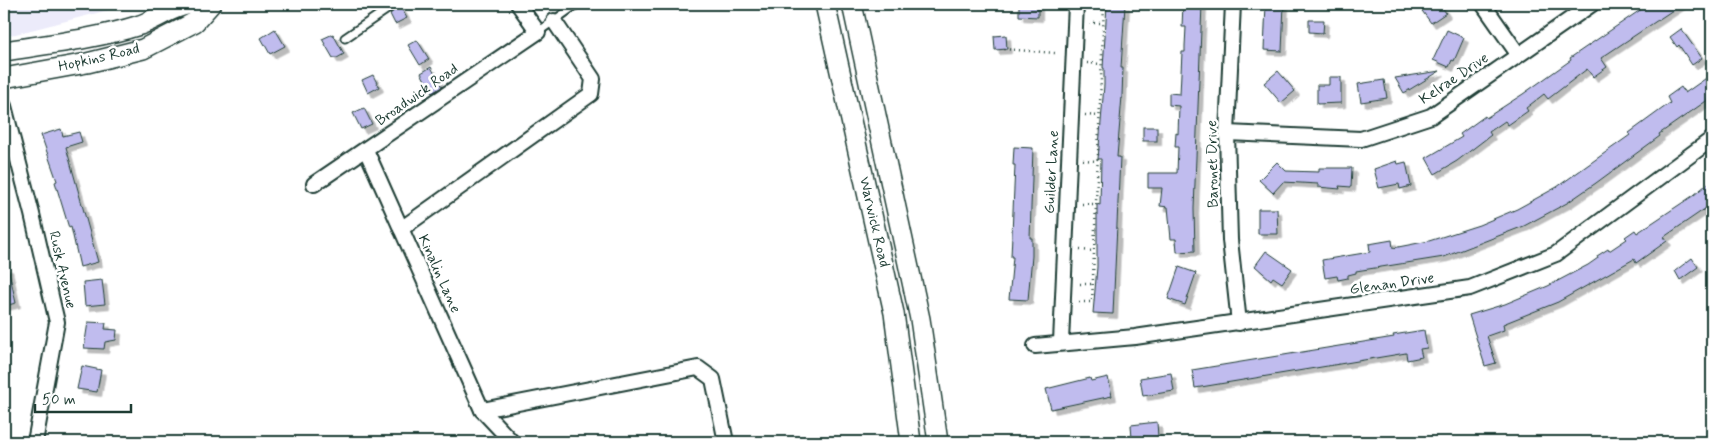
<svg xmlns="http://www.w3.org/2000/svg" width="1716" height="446" viewBox="0 0 1716 446" font-family="Mynerve,sans-serif">
  <style>
    .built { fill: #ecebfa }
    .building { fill: #c0bcee; stroke: #1f3d34; filter: url(#shadow) }
    .lines { fill: none; stroke-linecap: round; stroke-linejoin: round }
    .service-casing { stroke: #1f3d34; stroke-width: 11 }
    .minor-casing { stroke: #1f3d34; stroke-width: 18 }
    .secondary-casing { stroke: #1f3d34; stroke-width: 22 }
    .path { stroke: #1f3d34; stroke-width: 2.5; stroke-dasharray: 1 4; stroke-linecap: butt }
    .service { stroke: #fff; stroke-width: 7 }
    .minor { stroke: #fff; stroke-width: 14 }
    .secondary { stroke: #fff; stroke-width: 19 }
    .labels { text-anchor: middle; dominant-baseline: central; stroke-width: 5; stroke-linejoin: round; paint-order: stroke }
    .street-label { font-size: 15px; fill: #1f3d34; stroke: #fff }
  </style>
  <defs>
    <filter id="shadow"><feDropShadow dx="4.5" dy="4.5" stdDeviation="0" flood-color="#0004"/></filter>
  </defs>
  <rect width="100%" height="100%" fill="#fff"/>
  <filter id="ink" filterUnits="userSpaceOnUse"><feTurbulence type="fractalNoise" baseFrequency=".02" numOctaves="2"/><feDisplacementMap in="SourceGraphic" scale="10" xChannelSelector="R" yChannelSelector="G"/><feConvolveMatrix kernelMatrix="1 2 1 2 8 2 1 2 1" color-interpolation-filters="sRGB"/></filter>
  <g filter="url(#ink)">
    <path class="built" d="M4,4H132L4,37Z"/>
    <g class="building">
      <path d="M1019,4H1038V17L1019,16Z"/>
      <path d="M1183,4H1202L1194,209L1195,251L1177,252L1176,239H1171L1168,207L1160,206L1162,188H1148V173H1177L1178,147H1175L1176,133L1178,134L1179,106L1169,105V93L1180,94L1182,52H1185V46L1186,27H1182Z"/>
      <path d="M1266,4H1284L1282,51L1264,50Z"/>
      <path d="M1417,4H1440L1446,13L1431,23Z"/>
      <path d="M1649,4H1682L1601,58L1607,67L1593,77L1587,69L1548,99L1544,94L1526,108L1528,111L1508,125L1505,121L1489,132L1491,135L1457,161L1435,174L1426,158L1462,137L1460,134L1485,116L1486,118L1523,94L1571,60L1570,58Z"/>
      <path d="M1107,5H1125L1121,68H1123L1122,96L1117,157H1120L1113,314L1093,313L1097,267V204L1100,205L1101,159H1098L1104,85V68H1103Z"/>
      <path d="M400,6L407,18L395,24L390,14Z"/>
      <path d="M1309,20H1324L1323,33L1309,32Z"/>
      <path d="M275,29L285,46L270,54L261,38Z"/>
      <path d="M1681,29L1702,58L1692,65L1679,45L1677,47L1670,37Z"/>
      <path d="M1447,30L1464,38L1454,61L1452,60L1449,67L1433,60Z"/>
      <path d="M333,34L344,54L337,58H333L322,39Z"/>
      <path d="M1006,35L1007,49L995,50L994,36Z"/>
      <path d="M417,40L429,59L420,65L408,45Z"/>
      <path d="M431,67L442,87L432,93L421,73Z"/>
      <path d="M1278,71L1295,91L1281,103L1264,83Z"/>
      <path d="M1440,71L1404,93L1395,78Z"/>
      <path d="M1712,74V97L1659,134L1660,136L1596,183L1567,203L1524,226L1444,257L1356,271V273L1348,275V278L1338,280L1337,276L1325,278L1322,260L1370,252L1369,244L1392,240L1393,248L1429,241L1479,225L1517,209L1557,187L1630,135L1629,133L1670,103L1667,97L1681,87L1685,93Z"/>
      <path d="M373,75L379,87L368,93L362,80Z"/>
      <path d="M1329,77H1341V103L1317,104V85H1329Z"/>
      <path d="M1384,80L1387,98L1361,102L1358,84Z"/>
      <path d="M364,108L372,124L361,129L353,113Z"/>
      <rect x="1143" y="127" width="14" height="14"/>
      <path d="M61,129L63,136L79,132L82,142L66,147L98,262L80,267L71,227L69,228L55,182L57,181L41,135Z"/>
      <path d="M1014,147L1033,148L1030,238H1032V256L1028,300L1009,299L1013,257H1011L1015,165H1013Z"/>
      <path d="M1397,161L1398,164L1406,162L1411,186L1400,189L1399,184L1379,188L1374,169Z"/>
      <path d="M1277,162L1286,171L1319,172V168H1352L1351,187L1339,186L1340,189L1318,187V184L1283,182L1273,193L1259,180Z"/>
      <path d="M1712,180V204L1664,237L1667,241L1636,263L1634,259L1558,302L1503,324L1504,330L1487,336L1496,363L1485,366L1469,315L1505,304L1548,286L1588,265L1598,258L1597,256L1608,249L1609,251L1627,239L1625,237L1635,230L1637,233L1694,195Z"/>
      <path d="M1258,209H1277L1278,234H1258Z"/>
      <path d="M1266,251L1292,269L1282,283L1273,277L1271,280L1255,266Z"/>
      <path d="M1692,258L1698,267L1680,280L1675,271Z"/>
      <path d="M4,267H8L16,303L4,306Z"/>
      <path d="M1179,267L1196,273L1185,305L1168,299Z"/>
      <path d="M102,280L105,304L85,306L83,282Z"/>
      <path d="M88,322L106,323L105,329L117,330L116,340L105,342L104,349L84,348Z"/>
      <path d="M1424,330L1427,348L1420,349L1422,357L1407,360L1406,353L1195,388L1192,370L1394,337L1393,335Z"/>
      <path d="M82,366L101,370L97,392L77,389Z"/>
      <path d="M1171,373L1174,391L1143,396L1140,378Z"/>
      <path d="M1108,377L1112,396L1051,409L1046,389L1090,378L1091,381Z"/>
      <path d="M1157,422L1158,437L1132,439L1131,425Z"/>
    </g>
    <g class="lines">
      <defs>
        <g id="service">
          <path d="M538,32L577,4"/>
          <path d="M345,38L395,4"/>
        </g>
        <g id="minor">
          <path d="M1233,4L1227,133L1230,240L1239,323"/>
          <path d="M1483,4L1518,54"/>
          <path d="M4,106L32,214L57,322L35,442"/>
          <path d="M1227,133L1361,139L1431,116L1592,4"/>
          <path d="M366,150L482,410L512,442"/>
          <path d="M314,184L538,32L518,4"/>
          <path d="M401,229L591,94L593,79L554,21"/>
          <path d="M1061,342L1076,4"/>
          <path d="M1035,346L1135,337L1470,288L1556,254L1712,139"/>
          <path d="M482,410L698,368L713,379L726,442"/>
        </g>
        <g id="secondary">
          <path d="M825,4L894,313L911,442"/>
          <path d="M852,4L920,319L938,442"/>
          <path d="M4,51C49,44 96,39 140,25C159,18 176,4 197,4"/>
          <path d="M4,78L87,63L143,49L195,22L211,4"/>
        </g>
      </defs>
      <use href="#service" class="service-casing"/>
      <use href="#minor" class="minor-casing"/>
      <use href="#secondary" class="secondary-casing"/>
      <g class="path">
        <path d="M1089,23H1102"/>
        <path d="M1004,49L1055,53"/>
        <path d="M1087,63L1101,64"/>
        <path d="M1085,115L1099,116"/>
        <path d="M1083,160L1097,161"/>
        <path d="M1082,204H1095"/>
        <path d="M1080,250L1094,251"/>
        <path d="M1080,284H1092"/>
        <path d="M1079,302H1092L1104,4"/>
      </g>
      <use href="#service" class="service"/>
      <use href="#minor" class="minor"/>
      <use href="#secondary" class="secondary"/>
    </g>
  </g>
  <g class="labels">
    <g class="street-label">
      <text transform="translate(99 58) rotate(-13)">Hopkins Road</text>
      <text transform="translate(1454 79) rotate(-34)">Kelrae Drive</text>
      <text transform="translate(417 95) rotate(-35)">Broadwick Road</text>
      <text transform="translate(1213 164) rotate(-91)">Baronet Drive</text>
      <text transform="translate(1052 172) rotate(-87)">Guilder Lane</text>
      <text transform="translate(874 222) rotate(77)">Warwick Road</text>
      <text transform="translate(62 270) rotate(77)">Rusk Avenue</text>
      <text transform="translate(439 274) rotate(66)">Kinalin Lane</text>
      <text transform="translate(1392 284) rotate(-8)">Glenan Drive</text>
    </g>
  </g>
  <rect width="1716" height="446" fill="none" stroke="#fff" stroke-width="20"/>
  <rect x="10" y="10" width="1696" height="426" fill="none" stroke="#1f3d34" stroke-width="2" filter="url(#ink)"/>
  <path d="M35 404v8h96v-8" fill="none" stroke="#1f3d34" stroke-width="2.5"/>
  <text x="42" y="404" font-size="15" fill="#1f3d34" stroke="#ffffff" stroke-width="4" paint-order="stroke">50 m</text>
</svg>
